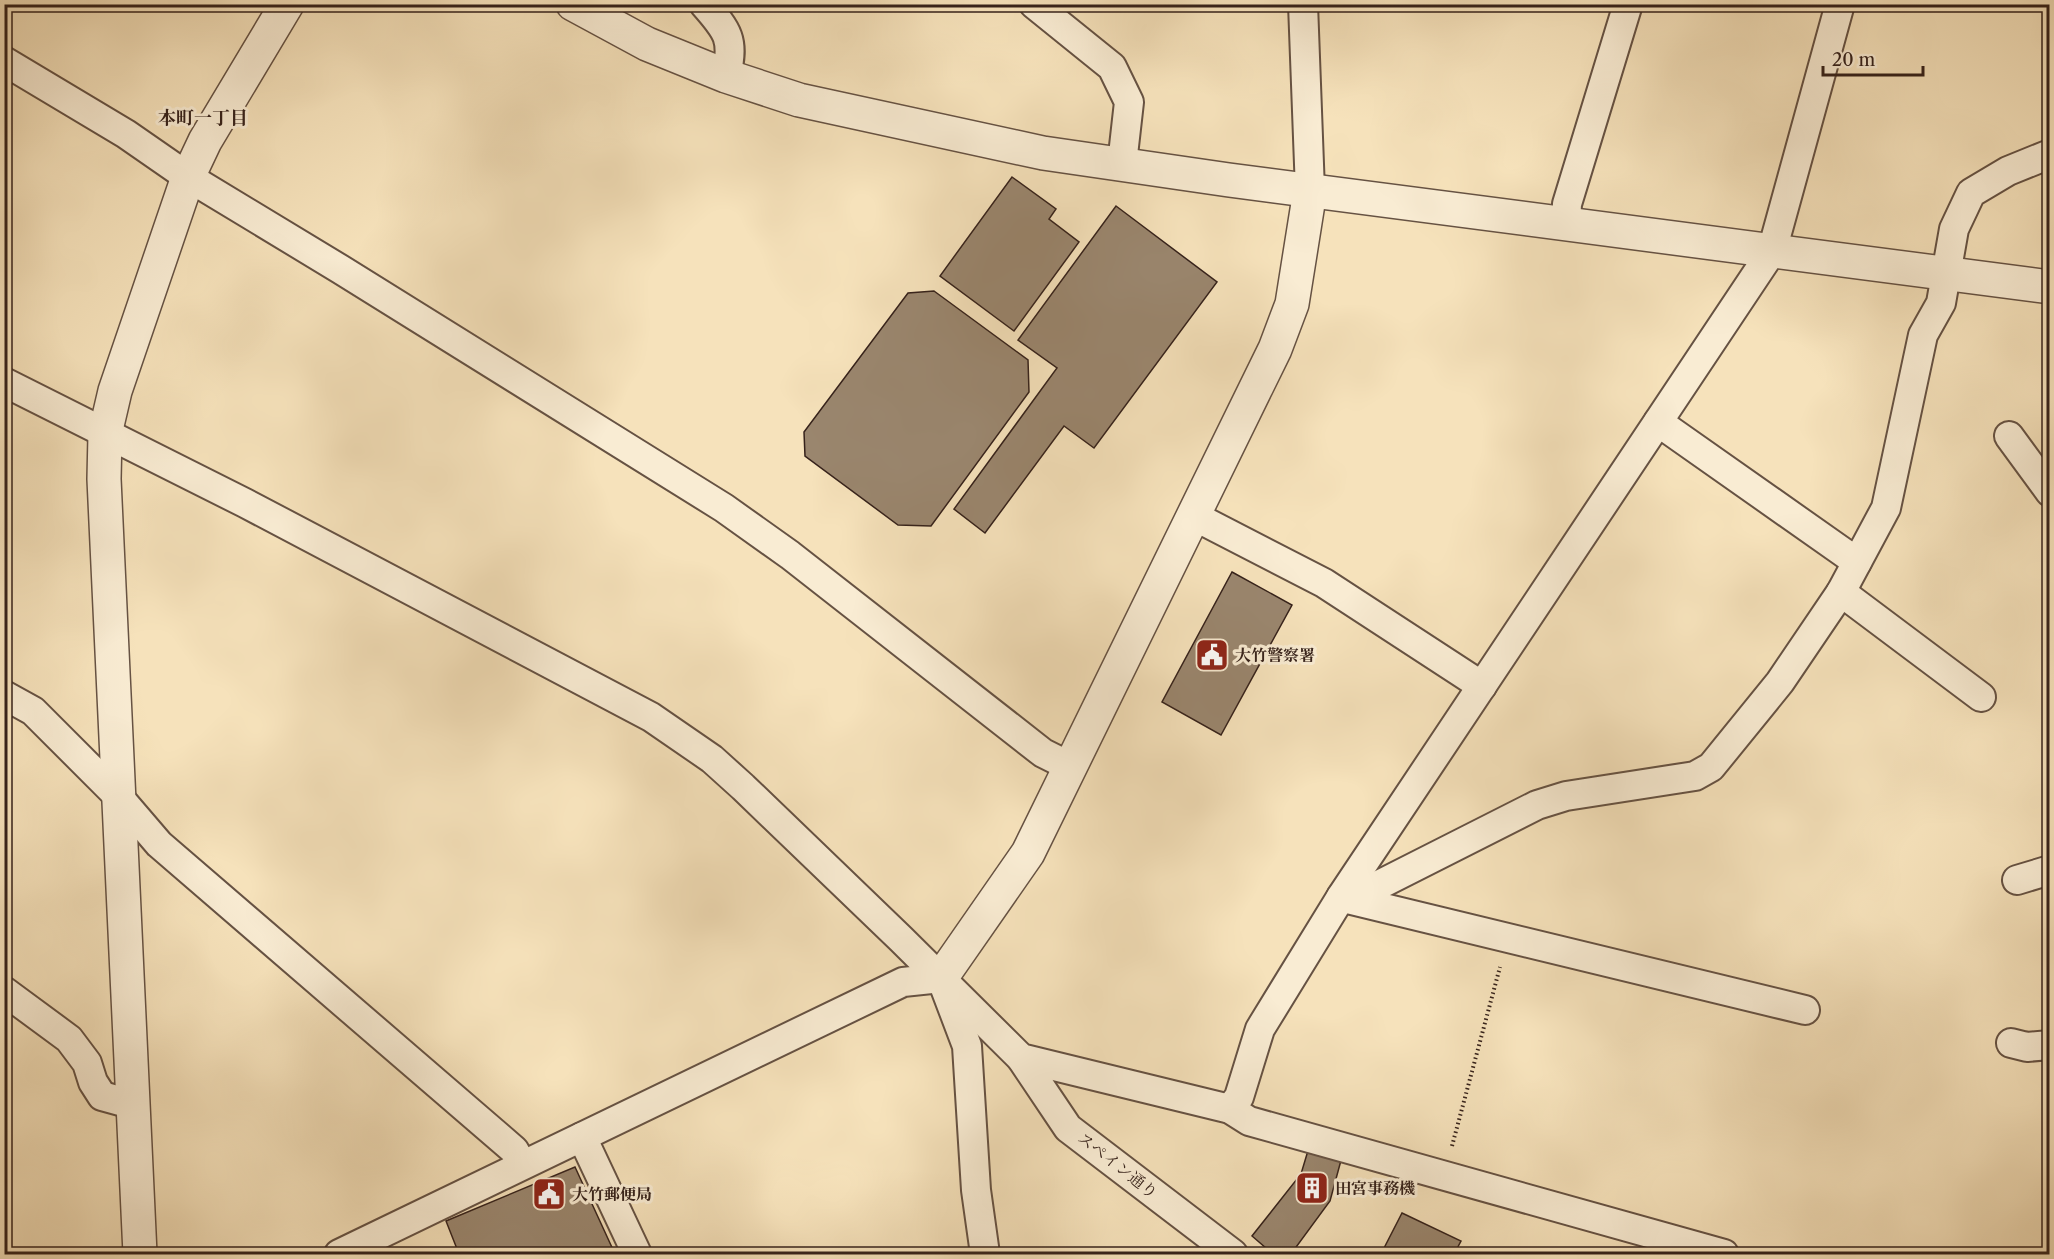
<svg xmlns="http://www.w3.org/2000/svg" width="2054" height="1259" viewBox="0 0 2054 1259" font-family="'Libre Caslon Text','Noto Serif JP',serif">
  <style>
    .building { fill: #9a866e; stroke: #36221b; stroke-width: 1.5 }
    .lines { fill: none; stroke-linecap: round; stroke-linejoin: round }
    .minor-casing { stroke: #665243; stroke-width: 32 }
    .tertiary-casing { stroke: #665243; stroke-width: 36 }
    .path { stroke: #36221b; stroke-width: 4; stroke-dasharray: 1.5 3; stroke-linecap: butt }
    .minor { stroke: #f9ecd3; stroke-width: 28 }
    .tertiary { stroke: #f9ecd3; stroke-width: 33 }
    .labels { text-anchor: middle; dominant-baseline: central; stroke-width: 6; stroke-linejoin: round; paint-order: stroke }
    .poi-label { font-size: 16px; font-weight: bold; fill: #36221b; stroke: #f9ecd3; text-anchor: start }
    .street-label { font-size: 16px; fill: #36221b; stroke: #f9ecd3 }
    .neighbourhood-label { font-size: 18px; font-weight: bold; fill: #36221b; stroke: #f9ecd3 }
  </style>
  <rect width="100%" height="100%" fill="#f6e2bb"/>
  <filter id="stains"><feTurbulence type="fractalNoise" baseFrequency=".00333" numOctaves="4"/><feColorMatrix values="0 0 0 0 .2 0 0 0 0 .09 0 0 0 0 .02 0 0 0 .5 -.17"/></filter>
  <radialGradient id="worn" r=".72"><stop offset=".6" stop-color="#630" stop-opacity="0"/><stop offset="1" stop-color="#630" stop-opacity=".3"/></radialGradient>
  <g class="building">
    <path d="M1012,177L1056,209L1049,219L1079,242L1014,331L940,276Z"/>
    <path d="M1116,206L1217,282L1094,448L1064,426L985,533L954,509L1057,368L1018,340Z"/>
    <path d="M934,291L1028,360L1029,392L931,526L898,525L805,456L804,432L908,293Z"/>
    <path d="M1232,572L1292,605L1221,735L1162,702Z"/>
    <path d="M1310,1144L1343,1153L1330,1201L1291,1254H1273L1252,1236L1301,1174Z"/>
    <path d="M575,1167L615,1254H459L446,1221Z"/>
    <path d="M1402,1213L1461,1241L1454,1254H1381Z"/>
  </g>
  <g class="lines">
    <defs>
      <g id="minor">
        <path d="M704,4C728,31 735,40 726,76"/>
        <path d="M1034,4L1112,67L1129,102L1122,164"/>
        <path d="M1303,4L1310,191"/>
        <path d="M4,61L126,134L188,177L340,269L724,508L790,555L1043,753L1071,767"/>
        <path d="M1566,224L1567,204L1628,4"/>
        <path d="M4,382L245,503L651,717L712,759L743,787L901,939L1021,1058L1230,1109L1249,1121L1724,1254"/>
        <path d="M1658,422L1857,562"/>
        <path d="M2009,436L2050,492"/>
        <path d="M1194,516L1324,583L1482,686"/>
        <path d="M1841,592L1981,697"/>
        <path d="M4,695L33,711L117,795L159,844L514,1150L522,1164"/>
        <path d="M2017,880L2050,870"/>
        <path d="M1341,897L1363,893L1537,805L1566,796L1695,776L1711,767L1780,682L1841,592L1886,508L1923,335L1941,303L1954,229L1971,193L2008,171L2050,154"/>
        <path d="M1343,898L1805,1010"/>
        <path d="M945,988L967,1046L976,1190L985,1254"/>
        <path d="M4,991L69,1039L87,1063L93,1082L102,1096L131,1104"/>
        <path d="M2011,1043L2027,1047L2050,1045"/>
        <path d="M1021,1058L1068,1128L1233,1254"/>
        <path d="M1230,1109L1239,1097L1260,1029L1341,897L1772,251L1840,4"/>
        <path d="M582,1137L637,1254"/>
        <path d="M339,1254L903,982L941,978"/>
      </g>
      <g id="tertiary">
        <path d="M573,4L647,44L726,76L799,100L1043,153L1229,180L2050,287"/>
        <path d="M941,978L1028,853L1275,349L1292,304L1310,191"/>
        <path d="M140,1254L104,479L105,434L115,391L188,177L205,141L287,4"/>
      </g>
    </defs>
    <use href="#minor" class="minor-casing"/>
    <use href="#tertiary" class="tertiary-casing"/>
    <path class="path" d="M1452,1146L1500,967"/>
    <use href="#minor" class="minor"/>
    <use href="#tertiary" class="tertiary"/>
  </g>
  <defs>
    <symbol id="civic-square" viewBox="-11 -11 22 22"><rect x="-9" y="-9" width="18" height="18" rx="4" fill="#8f2418" stroke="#f9ecd3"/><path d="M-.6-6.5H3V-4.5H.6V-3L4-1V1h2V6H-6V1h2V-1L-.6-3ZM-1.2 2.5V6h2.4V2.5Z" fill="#fff"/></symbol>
    <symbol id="building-square" viewBox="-11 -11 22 22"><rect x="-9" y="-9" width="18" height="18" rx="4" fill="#8f2418" stroke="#f9ecd3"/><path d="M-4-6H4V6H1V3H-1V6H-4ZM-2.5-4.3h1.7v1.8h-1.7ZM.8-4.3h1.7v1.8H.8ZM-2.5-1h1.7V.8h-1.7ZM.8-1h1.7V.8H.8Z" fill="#fff"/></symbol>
  </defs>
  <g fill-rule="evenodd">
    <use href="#civic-square" x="1193" y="636" width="38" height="38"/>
    <use href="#building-square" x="1293" y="1169" width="38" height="38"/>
    <use href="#civic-square" x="530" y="1175" width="38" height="38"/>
  </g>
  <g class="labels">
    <g class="poi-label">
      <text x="1235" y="655">大竹警察署</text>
      <text x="1335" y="1188">田宮事務機</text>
      <text x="572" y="1194">大竹郵便局</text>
    </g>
    <g class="street-label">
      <text transform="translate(1118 1165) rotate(38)">スペイン通り</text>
    </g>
    <g class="neighbourhood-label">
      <text x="203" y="118">本町一丁目</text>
    </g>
  </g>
  <rect width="2054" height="1259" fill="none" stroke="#f6e2bb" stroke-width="24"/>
  <rect x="6" y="6" width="2042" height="1247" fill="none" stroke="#36221b" stroke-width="3"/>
  <rect x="12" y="12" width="2030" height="1235" fill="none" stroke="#36221b" stroke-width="1.5"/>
  <path d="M1823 66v9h100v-9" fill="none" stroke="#36221b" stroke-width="3"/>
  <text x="1832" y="66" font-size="18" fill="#36221b" stroke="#f9ecd3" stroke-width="4.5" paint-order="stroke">20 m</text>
  <rect width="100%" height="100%" filter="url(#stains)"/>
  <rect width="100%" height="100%" fill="url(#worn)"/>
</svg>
